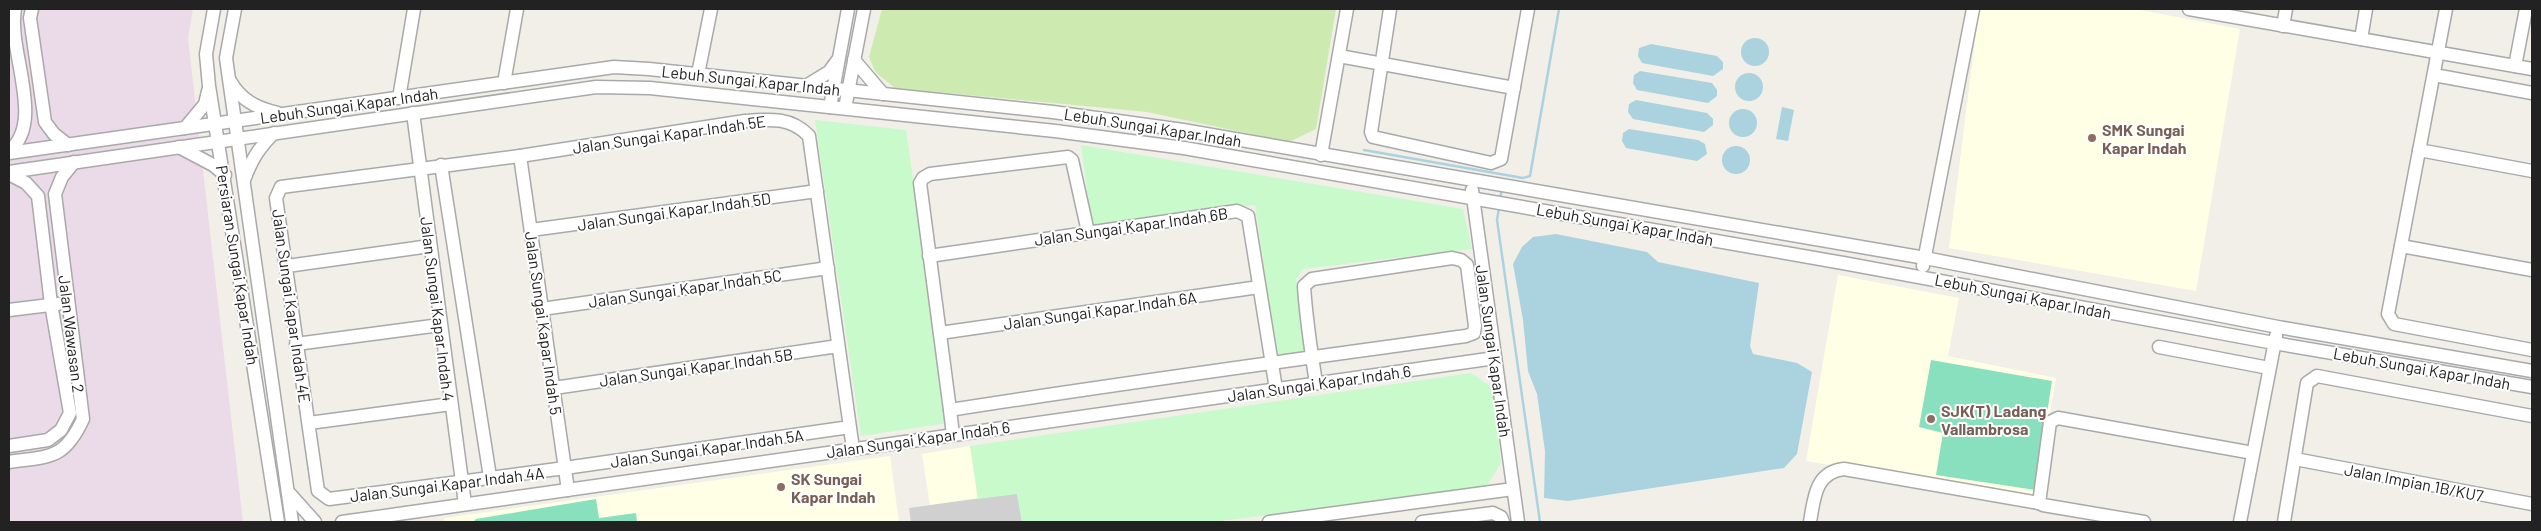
<svg xmlns="http://www.w3.org/2000/svg" width="2541" height="531" viewBox="0 0 2541 531" font-family="Barlow,sans-serif">
  <style>
    .industrial { fill: #ebdbe8 }
    .education { fill: #ffffe5 }
    .religious { fill: #d0d0d0 }
    .grass { fill: #cdebb0 }
    .park { fill: #c8facc }
    .pitch { fill: #88e0be }
    .water { fill: #aad3df }
    .lines { fill: none; stroke-linecap: round; stroke-linejoin: round }
    .stream { stroke: #aad3df; stroke-width: 2.5 }
    .minor-casing { stroke: #a9a9a9; stroke-width: 15 }
    .minor { stroke: #fff; stroke-width: 12 }
    .education-dot { fill: #8d6e63; stroke: #fff; stroke-width: 2 }
    .labels { text-anchor: middle; dominant-baseline: central; stroke-width: 4; stroke-linejoin: round; paint-order: stroke }
    .street-label { font-size: 16px; fill: #222; stroke: #fff }
    .education-label { font-size: 16px; font-weight: bold; fill: #785e54; stroke: #fff; text-anchor: start }
  </style>
  <rect width="100%" height="100%" fill="#f2efe9"/>
  <path class="industrial" d="M9,9H193L188,38L243,522H9Z"/>
  <g class="education">
    <path d="M1979,9H2135L2240,29L2196,291L1949,248Z"/>
    <path d="M1838,275L1959,298L1948,356L2056,378L2035,498L1806,461Z"/>
    <path d="M970,446L978,499L930,505L922,454Z"/>
    <path d="M890,456L899,522H445L444,518Z"/>
  </g>
  <path class="religious" d="M1017,493L1022,522H911L909,508Z"/>
  <path class="grass" d="M882,9H1336L1316,129L1289,142L1147,112L895,88L876,73L869,57Z"/>
  <g class="park">
    <path d="M815,120L906,130L948,423L861,436Z"/>
    <path d="M1081,145L1463,209L1472,249L1303,269L1296,280L1307,351L1277,356L1255,205L1092,228Z"/>
    <path d="M1471,373L1493,388L1501,463L1484,490L1211,522H1022L1017,494L978,499L970,446Z"/>
  </g>
  <g class="pitch">
    <path d="M1931,360L2052,381L2035,490L1936,475L1943,433L1919,427Z"/>
    <path d="M596,499L599,518L636,513L637,522H473L476,519Z"/>
  </g>
  <g class="water">
    <circle cx="1755" cy="52" r="14"/>
    <path d="M1651,44L1717,56L1723,62V69L1713,76L1642,63L1638,56L1639,48Z"/>
    <path d="M1640,71L1712,83L1717,90V96L1708,103L1637,90L1633,83L1634,75Z"/>
    <circle cx="1749" cy="87" r="14"/>
    <path d="M1636,100L1707,113L1713,119V125L1704,132L1633,119L1628,112L1629,104Z"/>
    <path d="M1782,107L1794,110L1788,141L1776,139Z"/>
    <circle cx="1743" cy="123" r="14"/>
    <path d="M1629,129L1698,140L1705,144L1707,154L1697,161L1626,148L1622,141L1623,133Z"/>
    <circle cx="1736" cy="160" r="14"/>
    <path d="M1556,234L1647,252L1658,262L1759,283L1750,346L1753,354L1797,363L1812,372L1797,454L1784,468L1568,501L1544,498L1545,451L1537,394L1528,371L1523,320L1513,264L1522,247L1533,237Z"/>
  </g>
  <g class="lines">
    <g class="stream">
      <path d="M1364,150L1523,178L1530,176L1559,9"/>
      <path d="M1500,200L1502,188"/>
      <path d="M1499,208L1497,220L1540,522"/>
    </g>
    <defs>
      <g id="minor">
        <path d="M32,9L30,18L45,122L54,134L68,145"/>
        <path d="M214,9L206,54L209,86L278,522"/>
        <path d="M235,9L226,58L292,522"/>
        <path d="M1390,9L1371,132L1373,137L1491,163L1501,159L1528,9"/>
        <path d="M2189,9L2532,69"/>
        <path d="M2446,9L2388,314L2394,324L2532,350"/>
        <path d="M2283,26L2286,9"/>
        <path d="M2361,39L2366,9"/>
        <path d="M1339,56L1514,88"/>
        <path d="M854,60L883,94"/>
        <path d="M2515,66L2526,9"/>
        <path d="M698,74L711,9"/>
        <path d="M2434,75L2532,93"/>
        <path d="M230,81C241,100 256,108 278,113"/>
        <path d="M504,83L517,9"/>
        <path d="M806,86L829,72L837,61"/>
        <path d="M399,98L414,9"/>
        <path d="M830,107L848,9"/>
        <path d="M845,108L864,9"/>
        <path d="M413,113L465,504"/>
        <path d="M185,128L205,104L208,91"/>
        <path d="M179,147L213,165L225,175"/>
        <path d="M2419,150L2532,171"/>
        <path d="M9,151C46,122 7,50 15,9"/>
        <path d="M9,153L614,67L649,69L1053,112L1183,130L1925,258L2278,327L2532,371"/>
        <path d="M1321,155L1347,9"/>
        <path d="M520,156L568,490"/>
        <path d="M441,165L490,477"/>
        <path d="M9,172L596,87L650,88L1055,131L1184,148L1843,263L2274,343L2532,387"/>
        <path d="M9,174L26,183L38,196L51,304L70,413L61,430L48,440L9,446"/>
        <path d="M244,180C251,161 259,147 274,133"/>
        <path d="M1472,190L1518,522"/>
        <path d="M531,230L817,191"/>
        <path d="M1088,232L1072,160L1068,157L930,174L923,178L920,183L950,410C1121,383 1294,360 1466,336L1474,333L1475,326L1467,265L1461,260L1452,258L1312,279L1304,286C1306,318 1311,351 1316,383"/>
        <path d="M2401,246L2532,270"/>
        <path d="M929,256L1237,211L1248,216L1276,389"/>
        <path d="M287,266L430,246"/>
        <path d="M1923,266L1973,9"/>
        <path d="M542,309L828,268"/>
        <path d="M9,310L58,304"/>
        <path d="M940,333L1259,287"/>
        <path d="M296,344L440,325"/>
        <path d="M2159,347L2269,368"/>
        <path d="M554,388L838,346"/>
        <path d="M950,410L953,435"/>
        <path d="M309,423L451,404"/>
        <path d="M850,427L565,468L329,499L318,491L276,198L281,187L520,156L745,121C770,119 791,117 809,136L853,449"/>
        <path d="M2295,459L2532,504"/>
        <path d="M9,462C50,456 64,460 83,419L55,194L62,177L74,162"/>
        <path d="M290,494L315,522"/>
        <path d="M342,522L1495,358"/>
        <path d="M1269,522L1513,489"/>
        <path d="M1422,522L1493,513L1501,517L1503,522"/>
        <path d="M1810,522C1814,499 1815,472 1844,469L2039,503"/>
        <path d="M2144,522L2043,505L2039,503L2050,422L2058,418L2253,453"/>
        <path d="M2240,522L2276,336"/>
        <path d="M2284,522L2307,383L2317,376L2532,416"/>
      </g>
    </defs>
    <use href="#minor" class="minor-casing"/>
    <use href="#minor" class="minor"/>
  </g>
  <g class="education-dot">
    <circle cx="2092" cy="138" r="5"/>
    <circle cx="1931" cy="419" r="5"/>
    <circle cx="781" cy="487" r="5"/>
  </g>
  <g class="labels">
    <g class="street-label">
      <text transform="translate(751 80) rotate(6)">Lebuh Sungai Kapar Indah</text>
      <text transform="translate(349 105) rotate(-8)">Lebuh Sungai Kapar Indah</text>
      <text transform="translate(1153 127) rotate(9)">Lebuh Sungai Kapar Indah</text>
      <text transform="translate(669 134) rotate(-8)">Jalan Sungai Kapar Indah 5E</text>
      <text transform="translate(674 211) rotate(-8)">Jalan Sungai Kapar Indah 5D</text>
      <text transform="translate(1625 224) rotate(10)">Lebuh Sungai Kapar Indah</text>
      <text transform="translate(1131 226) rotate(-8)">Jalan Sungai Kapar Indah 6B</text>
      <text transform="translate(238 265) rotate(81)">Persiaran Sungai Kapar Indah</text>
      <text transform="translate(685 288) rotate(-8)">Jalan Sungai Kapar Indah 5C</text>
      <text transform="translate(2023 296) rotate(11)">Lebuh Sungai Kapar Indah</text>
      <text transform="translate(292 306) rotate(82)">Jalan Sungai Kapar Indah 4E</text>
      <text transform="translate(438 309) rotate(83)">Jalan Sungai Kapar Indah 4</text>
      <text transform="translate(1100 310) rotate(-8)">Jalan Sungai Kapar Indah 6A</text>
      <text transform="translate(544 323) rotate(82)">Jalan Sungai Kapar Indah 5</text>
      <text transform="translate(72 334) rotate(83)">Jalan Wawasan 2</text>
      <text transform="translate(1494 351) rotate(82)">Jalan Sungai Kapar Indah</text>
      <text transform="translate(696 367) rotate(-8)">Jalan Sungai Kapar Indah 5B</text>
      <text transform="translate(2422 368) rotate(10)">Lebuh Sungai Kapar Indah</text>
      <text transform="translate(1319 383) rotate(-8)">Jalan Sungai Kapar Indah 6</text>
      <text transform="translate(918 439) rotate(-8)">Jalan Sungai Kapar Indah 6</text>
      <text transform="translate(707 448) rotate(-8)">Jalan Sungai Kapar Indah 5A</text>
      <text transform="translate(2414 482) rotate(11)">Jalan Impian 1B/KU7</text>
      <text transform="translate(447 484) rotate(-7)">Jalan Sungai Kapar Indah 4A</text>
    </g>
    <g class="education-label">
      <text x="2102" y="129">SMK Sungai<tspan x="2102" dy="18">Kapar Indah</tspan></text>
      <text x="1941" y="410">SJK(T) Ladang<tspan x="1941" dy="18">Vallambrosa</tspan></text>
      <text x="791" y="478">SK Sungai<tspan x="791" dy="18">Kapar Indah</tspan></text>
    </g>
  </g>
  <rect width="2541" height="531" fill="none" stroke="#222222" stroke-width="20"/>
</svg>
